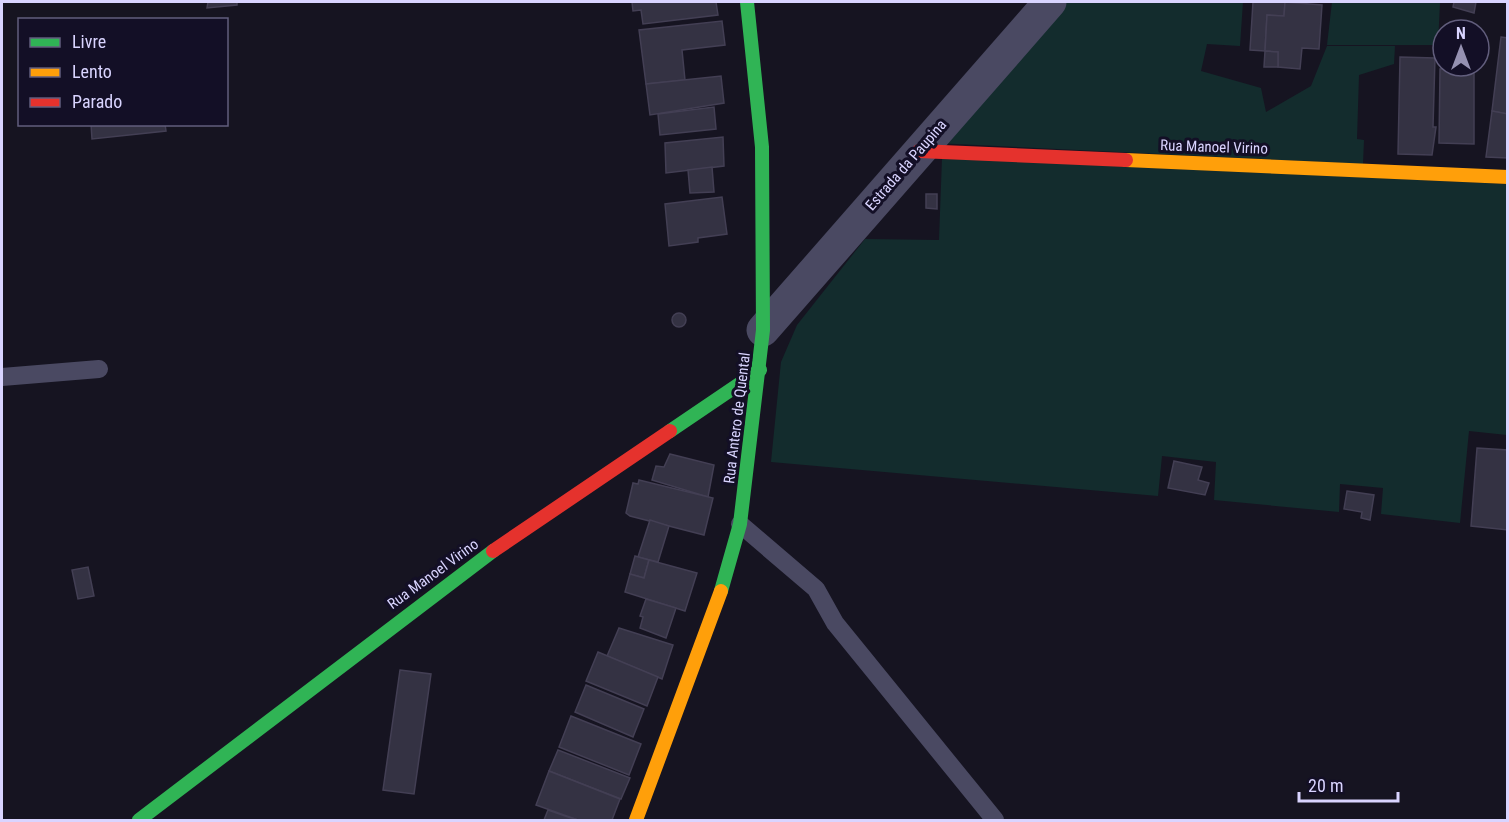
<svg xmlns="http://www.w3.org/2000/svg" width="1509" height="822" viewBox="0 0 1509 822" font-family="'Roboto Condensed',sans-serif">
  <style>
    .green { fill: #132c2d }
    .building { fill: #343243; stroke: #433f54; stroke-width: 1.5 }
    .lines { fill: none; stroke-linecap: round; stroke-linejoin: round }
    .lane { stroke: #4a4962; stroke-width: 18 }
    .street { stroke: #4a4962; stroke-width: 33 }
    .fast { stroke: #30b455; stroke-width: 14 }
    .slow { stroke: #ff9f0a; stroke-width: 14 }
    .jam { stroke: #e5322d; stroke-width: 14 }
    .labels { text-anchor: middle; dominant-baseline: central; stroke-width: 6; stroke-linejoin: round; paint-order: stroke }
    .street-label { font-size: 15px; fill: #d9d4ff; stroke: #130f26 }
  </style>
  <rect width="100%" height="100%" fill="#161421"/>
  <g class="green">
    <path d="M1061,2H1243L1240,46L1207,44L1201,71L1261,88L1266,112L1311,86L1327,46H1395L1394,64L1359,75L1357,139L1364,140L1363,164L935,143Z"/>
    <path d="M1332,2H1440L1438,45H1327Z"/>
    <path d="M942,158L1507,184V435L1469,431L1460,523L1381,514L1383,488L1340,484L1339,512L1214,500L1216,462L1162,456L1158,496L771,462L781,362L797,325L865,239L939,240Z"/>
  </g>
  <g class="building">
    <path d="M208,2H237V5L207,8Z"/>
    <path d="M632,2H716L718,15L643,24L641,10L633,11Z"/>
    <path d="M1253,2H1285L1284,16L1267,15L1265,51L1250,50Z"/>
    <path d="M1285,2L1322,5L1319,49L1302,48L1300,69L1278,67V52L1265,51L1267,15L1284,16Z"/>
    <path d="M1454,2H1476L1474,13L1453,7Z"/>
    <path d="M722,21L725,45L682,50L685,80L646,84L639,30Z"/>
    <path d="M1501,37L1508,38V114L1492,111Z"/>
    <path d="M1265,51L1278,52V67H1264Z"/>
    <path d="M1400,57L1435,58L1433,127H1436L1432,155L1398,154Z"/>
    <path d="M1440,69H1474V144L1439,143Z"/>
    <path d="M721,76L724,103L650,115L646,84Z"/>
    <path d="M714,107L716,129L660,135L658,114Z"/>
    <path d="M1492,111L1508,114V158L1486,157Z"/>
    <path d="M91,124H165L166,131L92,139Z"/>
    <path d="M723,137L724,166L666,173L665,143Z"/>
    <path d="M712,167L714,192L690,193L688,170Z"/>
    <path d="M926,194H937V209L926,208Z"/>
    <path d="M722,197L727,234L698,238V242L669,246L665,204Z"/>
    <circle cx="679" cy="320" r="7"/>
    <path d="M1477,448L1508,450V530L1471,526Z"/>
    <path d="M670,454L714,465L708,497L652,480L656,466L664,467Z"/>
    <path d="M1174,461L1202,467L1198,480L1209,483L1205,495L1168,488Z"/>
    <path d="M639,480L713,498L704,535L630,516L626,513L633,483L638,484Z"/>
    <path d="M1347,491L1374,495L1370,520L1361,518L1362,512L1344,509Z"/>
    <path d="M650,520L669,526L658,562L638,557Z"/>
    <path d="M635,556L649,560L644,578L630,574Z"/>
    <path d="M649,560L697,573L685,611L625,592L630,574L644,578Z"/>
    <path d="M88,567L94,596L78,599L72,570Z"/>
    <path d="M646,599L676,608L666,638L640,628L643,617L640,616Z"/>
    <path d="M619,628L673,645L662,679L607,656Z"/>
    <path d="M598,652L658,677L647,706L586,681Z"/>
    <path d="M400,670L431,674L414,794L383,790Z"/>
    <path d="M586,685L644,709L633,737L575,712Z"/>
    <path d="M571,716L641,744L629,775L559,747Z"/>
    <path d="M558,750L630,778L621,799L549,771Z"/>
    <path d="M549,771L620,799L612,820H578L536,805Z"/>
    <path d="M548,810L568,817L578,820H544Z"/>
  </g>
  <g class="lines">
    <g class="lane">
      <path d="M2,377L99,369"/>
      <path d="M740,524L816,589L835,623L995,820"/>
    </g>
    <path class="street" d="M763,330L1050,2"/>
    <g class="fast">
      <path d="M670,431L760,370"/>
      <path d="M721,591L740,524L763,330L762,147L747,2"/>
      <path d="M139,820L493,551"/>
    </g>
    <g class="slow">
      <path d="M1126,160L1508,177"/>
      <path d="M636,820L721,591"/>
    </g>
    <g class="jam">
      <path d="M919,151L1126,160"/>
      <path d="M493,551L670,431"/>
    </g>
  </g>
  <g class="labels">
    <g class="street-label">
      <text transform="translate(1214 147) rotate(2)">Rua Manoel Virino</text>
      <text transform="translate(906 165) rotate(-49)">Estrada da Paupina</text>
      <text transform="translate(737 418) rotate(-83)">Rua Antero de Quental</text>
      <text transform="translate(433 574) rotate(-36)">Rua Manoel Virino</text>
    </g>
  </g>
  <rect width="1509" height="822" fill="none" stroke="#d9d4ff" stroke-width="6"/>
  <rect x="18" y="18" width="210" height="108" fill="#130f26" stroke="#625e7d" stroke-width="1.5"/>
  <rect x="30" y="38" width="30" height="9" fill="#30b455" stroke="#625e7d" stroke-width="1.5"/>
  <text x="72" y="48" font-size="18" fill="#d9d4ff">Livre</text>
  <rect x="30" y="68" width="30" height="9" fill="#ff9f0a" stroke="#625e7d" stroke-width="1.5"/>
  <text x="72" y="78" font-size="18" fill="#d9d4ff">Lento</text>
  <rect x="30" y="98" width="30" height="9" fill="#e5322d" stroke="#625e7d" stroke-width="1.5"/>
  <text x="72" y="108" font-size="18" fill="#d9d4ff">Parado</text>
  <g transform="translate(1461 48)"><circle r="28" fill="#130f26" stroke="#625e7d" stroke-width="1.5"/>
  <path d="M0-4.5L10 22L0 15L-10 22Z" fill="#9591b1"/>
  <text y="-9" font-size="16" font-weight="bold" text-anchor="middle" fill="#d9d4ff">N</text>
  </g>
  <path d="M1299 792v9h99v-9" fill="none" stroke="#d9d4ff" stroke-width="3"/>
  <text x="1308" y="792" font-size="18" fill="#d9d4ff" stroke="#130f26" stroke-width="4.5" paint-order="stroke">20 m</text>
</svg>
